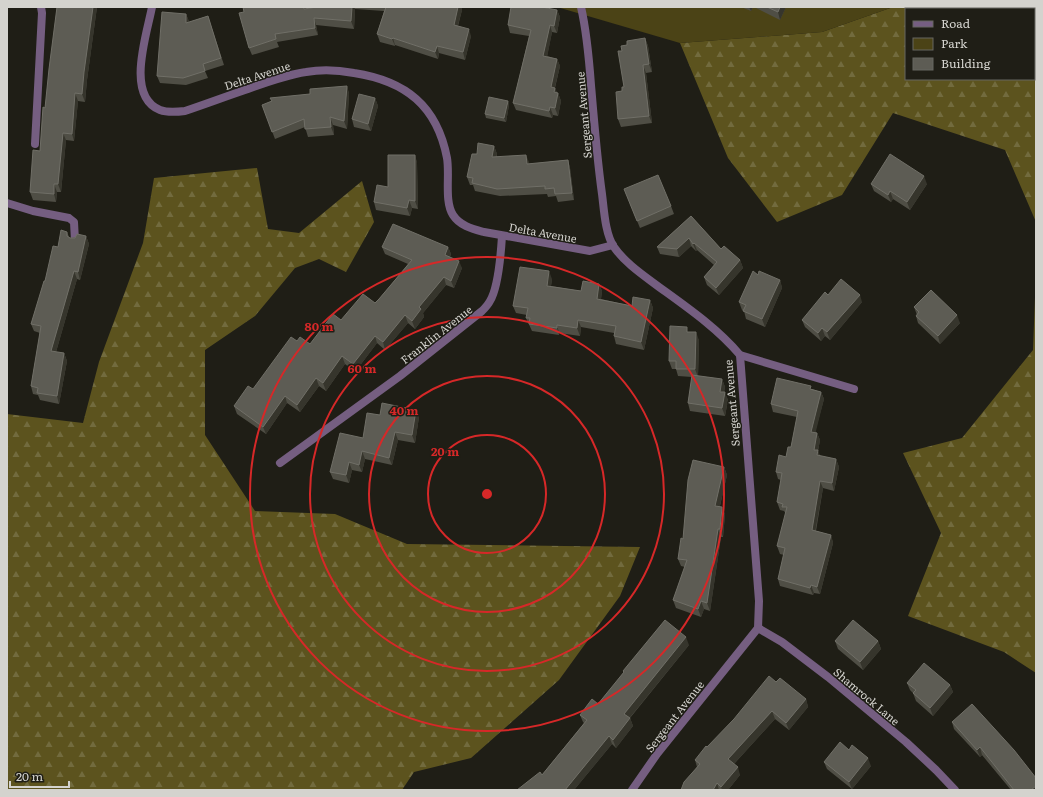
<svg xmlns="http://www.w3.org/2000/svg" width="1043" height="797" viewBox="0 0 1043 797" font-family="Literata,serif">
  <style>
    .forest { fill: url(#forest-firs); fill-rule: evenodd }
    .park { fill: #4b4316 }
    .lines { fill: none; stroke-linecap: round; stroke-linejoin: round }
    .service { stroke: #755e81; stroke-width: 8 }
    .minor { stroke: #755e81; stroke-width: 8 }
    .wall { fill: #4f4e45 }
    .shaded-wall { fill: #36352c }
    .building { fill: #5d5c54; stroke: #706f67 }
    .ring { fill: none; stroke: #d62828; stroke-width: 2 }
    .labels { text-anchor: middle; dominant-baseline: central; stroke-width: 3; stroke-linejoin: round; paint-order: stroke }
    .street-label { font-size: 11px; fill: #d4d3ce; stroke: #1f1e16 }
    .centre { fill: #d62828; stroke: #1f1e16; stroke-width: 2 }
    .ring-label { font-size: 12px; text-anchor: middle; font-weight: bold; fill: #d62828; stroke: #1f1e16; stroke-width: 3; stroke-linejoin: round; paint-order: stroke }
  </style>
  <defs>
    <pattern id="forest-firs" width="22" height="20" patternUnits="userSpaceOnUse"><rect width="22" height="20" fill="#5c531e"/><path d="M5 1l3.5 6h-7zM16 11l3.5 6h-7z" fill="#726b3e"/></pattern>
  </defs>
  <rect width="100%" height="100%" fill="#1f1e16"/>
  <g class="forest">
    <path d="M893,7H1036V222L1005,150L893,113L842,195L777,222L728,158L680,43L822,32ZM906,9H1034V79H906Z"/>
    <path d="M257,168L268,229L299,233L362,181L374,222L346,272L319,259L295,268L255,316L205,350V435L255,511L335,514L407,544L640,547L620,596L559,680L471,758L414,772L402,790H7V414L83,423L99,362L143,243L154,178Z"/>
    <path d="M1036,271V673L1004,652L908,616L941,533L903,453L962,438L1033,350Z"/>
  </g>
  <path class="park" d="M557,7H893L822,32L680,43Z"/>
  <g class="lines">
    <g class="service">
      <path d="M35,144L42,13L41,7"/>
      <path d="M7,203L33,211L69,218L74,222L75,241"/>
    </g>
    <g class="minor">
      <path d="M152,7C147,34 125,96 160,110C168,113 177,112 185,111C206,104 227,96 248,89C267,82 286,75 306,72C323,69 338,70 354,73C406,81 437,106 447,158C450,175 444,201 453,215C460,226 473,229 484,232L590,251L613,245"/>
      <path d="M581,7C587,33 589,58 591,85C594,121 597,158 602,194C604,209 605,234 614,247C625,263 643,275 659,287C688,308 717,328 740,355L759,601L758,628L657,754L632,790"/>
      <path d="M740,355L854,389"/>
      <path d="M280,463L400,376L482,311C485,308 488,305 490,301C498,288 501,252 502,236"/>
      <path d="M758,628L782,642L828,677L906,742L936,770L955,790"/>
    </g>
  </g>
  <g class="wall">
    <path d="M57,7H97L87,80L85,102L78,101L74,141L66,140L61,192H57L56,202L33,200L30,192L40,151Z"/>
    <path d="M317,7H461L462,10L458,26L471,36L465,60L439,53L438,59L395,45V46L380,42L377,34L384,11L355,9L354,29L316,25L318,35L277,42L279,47L252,55L249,48L244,12L305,9Z"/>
    <path d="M741,7H753L751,11Z"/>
    <path d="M754,7H786L780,20Z"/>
    <path d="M557,10L560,17L557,33L552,32L547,56L557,59L560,66L555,88L557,93H558L561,101L558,116L553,115L552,118L516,110L513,103L529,36L510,33L508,25Z"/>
    <path d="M186,14L189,22L208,16L224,65L205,71L208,78L186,85L160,83L157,76Z"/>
    <path d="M645,38L648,46L652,72L646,73L652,123L621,127L618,119L622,91L624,87L622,51L627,45Z"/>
    <path d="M347,86L349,94L347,129L333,125L334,135L308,137L305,127L275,139L262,105Z"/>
    <path d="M375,98L378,106L371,131L354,127L352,119Z"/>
    <path d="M508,101L509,105L506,122L486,118L485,114Z"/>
    <path d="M494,146L497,154V157L529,162V164L568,160L570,168L574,200L558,202L556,196L548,197L547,194L500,196L475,191L473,185H470L467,177L477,154Z"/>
    <path d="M415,155L417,163L418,209L412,208L410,216L376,210L374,202L388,187Z"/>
    <path d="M871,184H927L910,210L893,199L891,202L874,191Z"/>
    <path d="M624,189L671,206L674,214L640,228Z"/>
    <path d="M691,216L721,249L740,260L743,268L719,295L707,285L704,277L714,265L697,250L696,251L691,246L679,257L660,254L657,247Z"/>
    <path d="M67,232L69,237L70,238L86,236L89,244L80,280L77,279L56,352L64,353L67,361L59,404L40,400L38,395L33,394L31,386L40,333L34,331L31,324L45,281L58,247Z"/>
    <path d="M382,247H448L451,254L450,257L462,268L454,288L446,285L423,313L424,317L415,329L408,323L385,350L377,343L355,372L345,364L326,391L319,386L300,412L287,403L266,434L237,414L234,406L253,389L297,341L310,344L341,320L375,303L379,299L408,264L385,254Z"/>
    <path d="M758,275L780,280L782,288L765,327L746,319L744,311L742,310L739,302Z"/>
    <path d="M552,279L551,286L581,291L599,284L602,291L601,299L632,306L650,300L653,308L644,350L616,344L614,336V333L581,327L580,336L559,333V335L532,331L526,318L527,315L516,313L513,306Z"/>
    <path d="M828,295L862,302L830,340L825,336L821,341L805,327L802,320Z"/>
    <path d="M914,307L960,323L940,344L918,323L916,316L917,315Z"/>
    <path d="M689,332L699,340L698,376L722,379L725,387L724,392L728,400L725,416L690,411L688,403L692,377L678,376L676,369H672L669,361Z"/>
    <path d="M812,389L821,392L824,399L815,432L817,433L820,440L818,451L820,456L836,459L839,467L834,491L823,488L816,531L831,535L833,543L820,594L814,593L813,595L780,586L778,579L784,555L780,554L777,546L786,514L784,511L780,510L777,502L781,480L778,479L776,472L786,457L791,447L797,417L773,412L771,404Z"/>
    <path d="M416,410L419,417L415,443L398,440L392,465L365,459L362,472L352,470L349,483L333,479L330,472L363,438L380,415Z"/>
    <path d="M724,467L727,475L720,506L725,514L723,537H721L710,611L704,609L701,617L676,608L673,600L685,567L681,566L678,559L683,539Z"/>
    <path d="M835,641H878L881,649L863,670L838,649Z"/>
    <path d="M689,645L630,718L633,726L616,748L612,744L574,790H517L542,775L584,723L583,722L580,715L598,704L624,673L623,671Z"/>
    <path d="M776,682L806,699L808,707L789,730L775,719L734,764L740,775L728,790H681L697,767L695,760Z"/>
    <path d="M907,683L950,685L953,692L933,716L916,701L913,693L910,690Z"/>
    <path d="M952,722L1036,790H1011L982,755L980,757L954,729Z"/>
    <path d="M824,762L871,766L852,789L827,769Z"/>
  </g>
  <g class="shaded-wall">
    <path d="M93,7H97L87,80L85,102L82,94L84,72Z"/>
    <path d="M352,7H354L355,9L354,29L351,21Z"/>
    <path d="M458,7H461L462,10L456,32L454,25Z"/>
    <path d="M749,7H753L751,11Z"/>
    <path d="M780,7H786L780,20L778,12Z"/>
    <path d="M557,10L560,17L557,33L554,26Z"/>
    <path d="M186,14L189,21L188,30L186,23Z"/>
    <path d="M314,18L316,25L318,35L315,28Z"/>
    <path d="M550,25L552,32L546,63L543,56Z"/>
    <path d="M469,29L471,36L465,60L463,52Z"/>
    <path d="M393,38L395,45V46L392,39Z"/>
    <path d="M645,38L648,46L652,72L649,64Z"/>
    <path d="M437,46L439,53L438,59L435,52Z"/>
    <path d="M557,59L560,66L553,95L551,87Z"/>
    <path d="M643,65L646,73L652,123L649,116Z"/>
    <path d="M347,86L349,94L347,129L344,121Z"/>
    <path d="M555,88L558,95V93L561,101L558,116L555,108L554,92Z"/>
    <path d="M75,93L78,101L74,141L72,134Z"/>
    <path d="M375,98L378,106L371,131L368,124Z"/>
    <path d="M508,101L509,105L506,122L504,118Z"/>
    <path d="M550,107L553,115L552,118L549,111Z"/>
    <path d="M330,117L333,125L334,135L331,127Z"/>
    <path d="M63,133L66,140L61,192L58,184Z"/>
    <path d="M494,146L497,154L495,164L492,157Z"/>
    <path d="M415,155L417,163L418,209L415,201Z"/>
    <path d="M526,155L529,162L530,172L527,164Z"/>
    <path d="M568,160L570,168L574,200L572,193Z"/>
    <path d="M924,176L927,184L910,210L907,202Z"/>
    <path d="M54,184L57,192L56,202L54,194Z"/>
    <path d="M890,191L893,199L891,202L888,195Z"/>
    <path d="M409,200L412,208L410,216L407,208Z"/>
    <path d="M86,236L89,244L80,280L78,272Z"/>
    <path d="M689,238L691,246L679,257L677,249Z"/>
    <path d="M694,243L697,250L696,251L693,244Z"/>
    <path d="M448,247L451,254L447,262L445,255Z"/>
    <path d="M740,260L743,268L719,295L716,288Z"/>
    <path d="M459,261L462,268L454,288L451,281Z"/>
    <path d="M74,271L77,279L54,359L51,351Z"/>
    <path d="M549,271L552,279L550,293L547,286Z"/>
    <path d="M444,277L446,285L423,313L424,317L415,329L412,321L419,307Z"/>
    <path d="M780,280L782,288L765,327L762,319Z"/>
    <path d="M599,284L602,291L600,306L597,299Z"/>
    <path d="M860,295L862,302L830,340L827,332Z"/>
    <path d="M650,300L653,308L644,350L641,342Z"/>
    <path d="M405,315L408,323L385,350L383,342Z"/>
    <path d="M957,315L960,323L940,344L938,336Z"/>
    <path d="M578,320L581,327L580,336L577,328Z"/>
    <path d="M557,325L559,333V335L557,328Z"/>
    <path d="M822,328L825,336L821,341L818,333Z"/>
    <path d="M696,332L699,340L698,377L695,369Z"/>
    <path d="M375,336L377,343L355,372L353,364Z"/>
    <path d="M64,353L67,361L59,404L57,396Z"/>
    <path d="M342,356L345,364L326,391L323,383Z"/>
    <path d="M316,378L319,386L300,412L297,405Z"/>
    <path d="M722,379L725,387L723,399L720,392Z"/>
    <path d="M725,392L728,400L725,416L722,408Z"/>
    <path d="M821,392L824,399L814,439L811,432Z"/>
    <path d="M285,396L287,403L266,434L263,427Z"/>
    <path d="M416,410L419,417L415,443L412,435Z"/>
    <path d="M395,432L398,440L392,465L389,458Z"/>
    <path d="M817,433L820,440L818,451L821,458L820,463L814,450Z"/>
    <path d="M362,451L365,459L362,472L359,465Z"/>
    <path d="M836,459L839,467L834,491L832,483Z"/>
    <path d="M349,462L352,470L349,483L346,475Z"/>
    <path d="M724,467L727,475L718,514L715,506Z"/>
    <path d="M820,481L823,488L814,538L812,530Z"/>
    <path d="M722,507L725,514L723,537L720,529Z"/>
    <path d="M718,529L721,537L710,611L707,603Z"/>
    <path d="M831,535L833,543L820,594L817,587Z"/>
    <path d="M811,585L814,593L813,595L810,588Z"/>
    <path d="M701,601L704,609L701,617L698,609Z"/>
    <path d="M686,637L689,645L627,721L624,714Z"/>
    <path d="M878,641L881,649L863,670L860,662Z"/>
    <path d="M950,685L953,692L933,716L930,708Z"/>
    <path d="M806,699L808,707L789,730L786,723Z"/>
    <path d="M772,711L775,719L731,767L728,759Z"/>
    <path d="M630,718L633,726L616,748L613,740Z"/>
    <path d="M609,736L612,744L574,790H565Z"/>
    <path d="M980,747L982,755L980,757L977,750Z"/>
    <path d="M868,758L871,766L852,789L849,782Z"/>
    <path d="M738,767L740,775L728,790H722L721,787Z"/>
    <path d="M717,783L719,790H713Z"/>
    <path d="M1036,786V790H1031Z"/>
  </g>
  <g class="building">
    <path d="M57,7H93L84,72L82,94L75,93L72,134L63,133L58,184H54V194L30,192L33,150L40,151L43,107L45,108L49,69Z"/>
    <path d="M243,7H304V9L317,7H352L351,21L314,18L315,28L275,34L276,39L249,48L239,13L244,12Z"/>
    <path d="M386,7H458L454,25L469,29L463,52L437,46L435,52L393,38L392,39L377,34Z"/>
    <path d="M511,7H542L557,10L554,26L550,25L543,56L557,59L551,87L555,88L554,92L558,93L555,108L550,107L549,111L513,103L531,30L508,25Z"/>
    <path d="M767,7H780L778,12Z"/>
    <path d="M162,12L186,14V23L208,16L221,58L203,64L205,71L183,78L157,76Z"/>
    <path d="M645,38L649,64L643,65L649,116L618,119L616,92L622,91V87H624L618,51H622L621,46L627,45V41Z"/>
    <path d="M347,86L344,121L330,117L331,127L305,129L304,119L272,132L262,105L272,101L270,98L310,94V89Z"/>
    <path d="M359,94L375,98L368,124L352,119Z"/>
    <path d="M489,97L508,101L504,118L485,114Z"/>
    <path d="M478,143L494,146L492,157L526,155L527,164L568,160L572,193L555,194L554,188L545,189V186L497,189L472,183L473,178L467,177L472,154H477Z"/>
    <path d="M890,154L924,176L907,202L890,191L888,195L871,184Z"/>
    <path d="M388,155H415V201L409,200L407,208L374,202L377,185L388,187Z"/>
    <path d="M658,175L671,206L637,221L624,189Z"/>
    <path d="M691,216L721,249L724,246L740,260L716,288L704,277L717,262L694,243L693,244L689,238L677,249L657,247Z"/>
    <path d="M393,224L448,247L445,255L459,261L451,281L444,277L419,307L421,309L412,321L405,315L383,342L375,336L353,364L342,356L323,383L316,378L297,405L285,396L263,427L234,406L248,386L253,389L291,337L297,341L300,337L310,344L333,314L341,320L363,294L375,303L379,299L412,260L382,247Z"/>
    <path d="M61,230L67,232V236L70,238H75L77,234L86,236L78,272L74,271L51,351L64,353L57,396L37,393L38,388L31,386L41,326L31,324L44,281H45L53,246L58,247Z"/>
    <path d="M520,267L549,271L547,286L581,291L583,281L599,284L597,299L632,306L633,297L650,300L641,342L614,336L616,326L578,320L577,328L557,325V328L529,324L530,318H526L528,308L513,306Z"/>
    <path d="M753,271L758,275L759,271L780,280L762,319L743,311L746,305L739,302Z"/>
    <path d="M841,279L860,295L827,332L822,328L818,333L802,320L825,292L828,295Z"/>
    <path d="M931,290L957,315L938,336L916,316L919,312L914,307Z"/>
    <path d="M670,326L687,327V332H696L695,369H676V361H669Z"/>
    <path d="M692,375L722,379L720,392H725L722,408L688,403Z"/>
    <path d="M777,378L811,386L810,389L821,392L811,432L817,433L814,450H818L817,455L836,459L832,483L820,481L812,530L831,535L817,587L811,585L810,588L778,579L785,548L777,546L787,507H782L783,504L777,502L782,473L776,472L779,455L786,457L788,447H791L798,411L771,404Z"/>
    <path d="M382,403L416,410L412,435L395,432L389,458L362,451L359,465L349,462L346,475L330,472L340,433L363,438L367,413L380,415Z"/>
    <path d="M693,460L724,467L715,506L722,507L720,529H718L707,603L701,601L698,609L673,600L687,560L678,559L681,538L683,539L688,480Z"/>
    <path d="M665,620L686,637L624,714L630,718L613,740L609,736L565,790H517L540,772L542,775L587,720L580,715L592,699L598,704L624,672L623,671Z"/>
    <path d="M853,620L878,641L860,662L835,641Z"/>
    <path d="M924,663L950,685L930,708L913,693L916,690L907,683Z"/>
    <path d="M769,676L776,682L780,678L806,699L786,723L772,711L728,759L738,767L721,787L717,783L713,790H681L684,782L700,764L695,760L706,746L707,747L734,719Z"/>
    <path d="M972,704L1014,750L1036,778V786L1031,790H1014L980,747L977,750L952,722Z"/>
    <path d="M840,742L849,750L852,745L868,758L849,782L824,762Z"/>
  </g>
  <g class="ring">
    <circle cx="487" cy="494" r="59"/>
    <circle cx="487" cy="494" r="118"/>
    <circle cx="487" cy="494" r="177"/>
    <circle cx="487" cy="494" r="237"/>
  </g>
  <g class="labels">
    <g class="street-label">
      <text transform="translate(257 75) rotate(-18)">Delta Avenue</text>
      <text transform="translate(583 115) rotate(-95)">Sergeant Avenue</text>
      <text transform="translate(543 232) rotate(10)">Delta Avenue</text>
      <text transform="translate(436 334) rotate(-38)">Franklin Avenue</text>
      <text transform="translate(731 403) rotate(-95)">Sergeant Avenue</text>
      <text transform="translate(867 696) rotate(40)">Shamrock Lane</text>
      <text transform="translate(674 716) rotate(-52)">Sergeant Avenue</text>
    </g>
  </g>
  <circle cx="487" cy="494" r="6" class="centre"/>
  <g class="ring-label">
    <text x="319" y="331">80 m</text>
    <text x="362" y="373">60 m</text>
    <text x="404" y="415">40 m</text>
    <text x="445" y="456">20 m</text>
  </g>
  <rect width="1043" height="797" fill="none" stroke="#d4d3ce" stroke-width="16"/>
  <rect x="905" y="8" width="130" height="72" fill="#1f1e16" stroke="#676660"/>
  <rect x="913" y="21" width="20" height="6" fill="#755e81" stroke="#676660"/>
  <text x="941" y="28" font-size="12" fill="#d4d3ce">Road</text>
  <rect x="913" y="38" width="20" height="12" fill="#4b4316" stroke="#676660"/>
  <text x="941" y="48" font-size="12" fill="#d4d3ce">Park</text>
  <rect x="913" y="58" width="20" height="12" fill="#5d5c54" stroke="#676660"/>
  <text x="941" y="68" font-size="12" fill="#d4d3ce">Building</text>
  <path d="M10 781v6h59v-6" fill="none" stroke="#d4d3ce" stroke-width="2"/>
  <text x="16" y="781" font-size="12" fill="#d4d3ce" stroke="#1f1e16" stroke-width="3" paint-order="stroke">20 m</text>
</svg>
